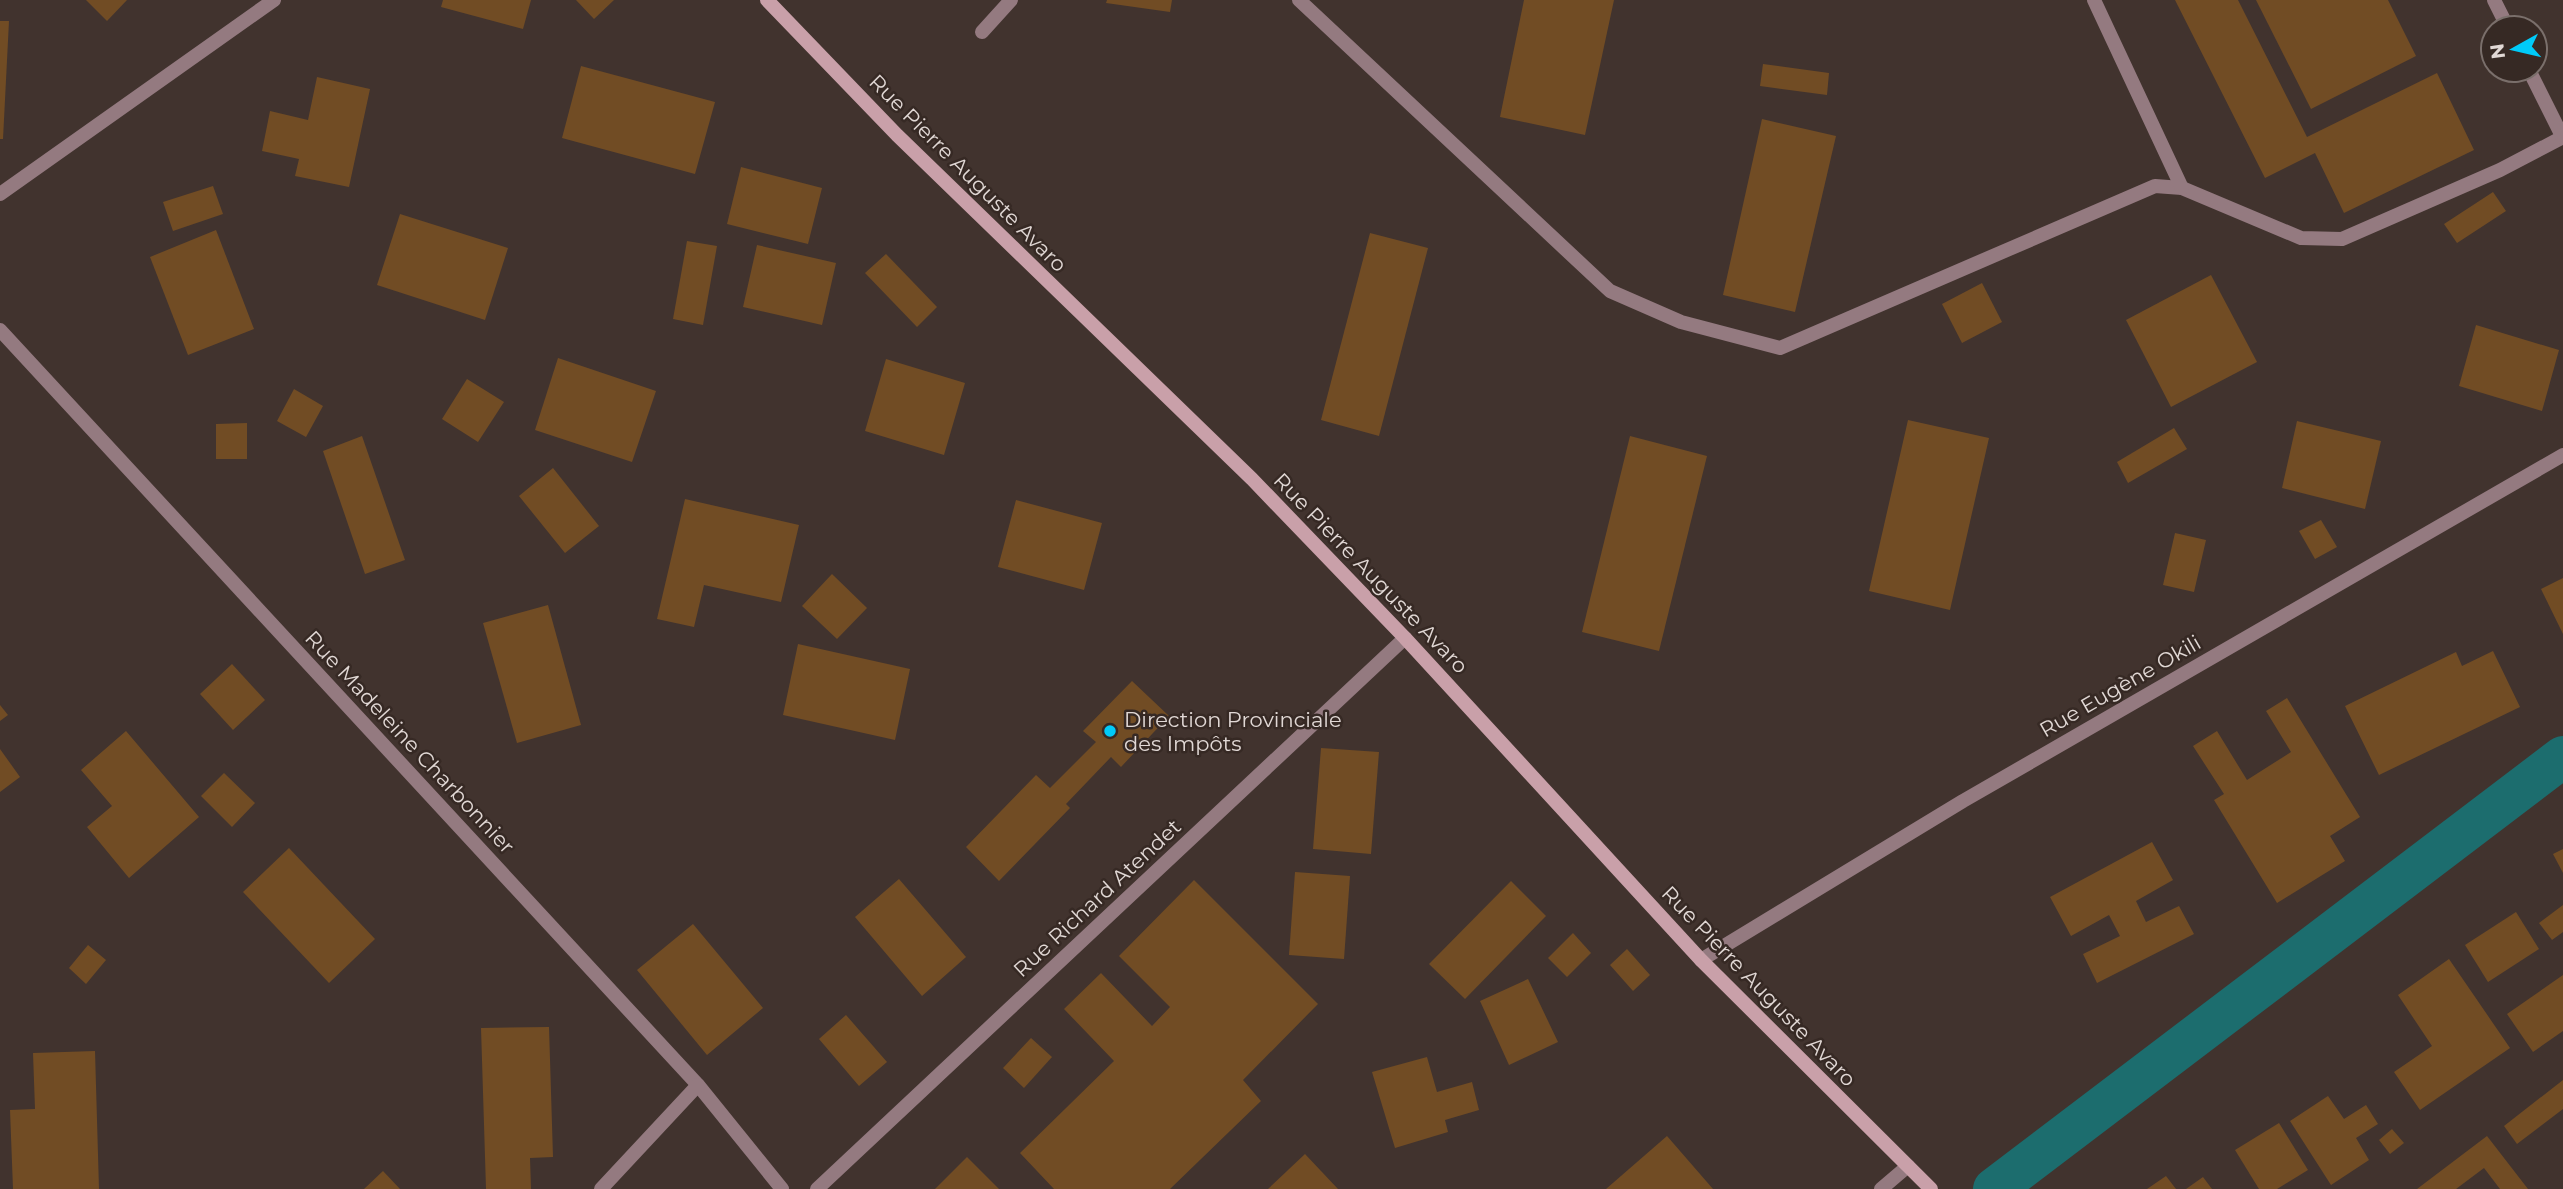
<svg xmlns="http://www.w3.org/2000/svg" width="2563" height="1189" viewBox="0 0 2563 1189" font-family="Montserrat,sans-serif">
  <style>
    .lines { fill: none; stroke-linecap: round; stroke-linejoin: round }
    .canal { stroke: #1c6d6e; stroke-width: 42 }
    .building { fill: #714c24 }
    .street { stroke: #947a80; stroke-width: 14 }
    .secondary { stroke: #c9a0a9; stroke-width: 14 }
    .poi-dot { fill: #00cbf9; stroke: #362924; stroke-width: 2.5 }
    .labels { text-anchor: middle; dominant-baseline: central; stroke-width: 5; stroke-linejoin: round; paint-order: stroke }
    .street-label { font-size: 21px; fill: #e1d8d5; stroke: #362924 }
    .poi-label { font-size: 21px; fill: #e1d8d5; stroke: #362924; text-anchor: start }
  </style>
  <rect width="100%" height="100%" fill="#41332e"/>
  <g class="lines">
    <path class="canal" d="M1994,1189L2563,757"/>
  </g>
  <g class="building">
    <path d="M86,0H127L107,21Z"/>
    <path d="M443,0H531L523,29L441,7Z"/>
    <path d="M576,0H614L594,19Z"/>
    <path d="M1107,0H1172L1170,12L1106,3Z"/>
    <path d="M1524,0H1614L1585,135L1500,117Z"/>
    <path d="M2175,0H2238L2307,137L2437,73L2474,150L2344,213L2315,153L2265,178Z"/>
    <path d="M2256,0H2388L2416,56L2311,109Z"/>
    <path d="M0,21H9L3,139H0Z"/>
    <path d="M1763,64L1829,73L1827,95L1760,86Z"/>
    <path d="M581,66L715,102L695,174L562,138Z"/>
    <path d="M317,77L370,89L349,187L295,176L299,159L262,151L270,111L308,120Z"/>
    <path d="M1762,119L1836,136L1795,312L1723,295Z"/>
    <path d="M741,167L822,188L808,244L727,224Z"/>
    <path d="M213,186L223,214L173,231L163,202Z"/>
    <path d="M2493,192L2506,211L2457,243L2444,224Z"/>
    <path d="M400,214L508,248L485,320L377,285Z"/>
    <path d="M216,230L254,329L188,355L150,257Z"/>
    <path d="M1370,233L1428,248L1379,436L1321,420Z"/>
    <path d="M687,241L717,246L703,325L673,319Z"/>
    <path d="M757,245L836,263L822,325L743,307Z"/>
    <path d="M886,254L937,307L917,327L865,273Z"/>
    <path d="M2211,275L2257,362L2171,407L2126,320Z"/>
    <path d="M1982,283L2002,322L1962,343L1942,304Z"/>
    <path d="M2476,325L2559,350L2542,411L2459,386Z"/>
    <path d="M558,358L656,391L632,462L535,430Z"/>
    <path d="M886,359L965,383L944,455L865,431Z"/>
    <path d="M467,379L504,402L478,442L442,419Z"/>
    <path d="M294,389L323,406L306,437L277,421Z"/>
    <path d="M1908,420L1989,438L1950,610L1869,591Z"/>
    <path d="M2297,421L2381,441L2365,509L2282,488Z"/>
    <path d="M247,423V459H216V424Z"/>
    <path d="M2174,428L2187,449L2128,483L2117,462Z"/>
    <path d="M362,436L405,560L365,574L323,451Z"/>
    <path d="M1630,436L1707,456L1659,651L1582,632Z"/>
    <path d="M553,468L599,526L565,553L519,496Z"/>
    <path d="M685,499L799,525L781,602L704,585L694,627L657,619Z"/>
    <path d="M1016,500L1102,523L1084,590L998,567Z"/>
    <path d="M2321,520L2337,547L2315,559L2299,531Z"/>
    <path d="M2175,533L2206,540L2194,592L2163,585Z"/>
    <path d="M832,574L867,608L837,639L802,606Z"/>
    <path d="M2563,578V634L2541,589Z"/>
    <path d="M548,605L581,725L517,743L483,623Z"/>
    <path d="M798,644L910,669L895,740L783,715Z"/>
    <path d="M2493,651L2520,707L2379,775L2345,706L2456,652L2462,666Z"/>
    <path d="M232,664L265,700L233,730L200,694Z"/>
    <path d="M1132,681L1169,716L1121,767L1111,757L1066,804L1070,808L999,881L966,847L1036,775L1050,788L1096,742L1083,731Z"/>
    <path d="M2287,698L2360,817L2330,836L2345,861L2277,903L2214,800L2224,794L2193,746L2217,731L2247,780L2291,752L2266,711Z"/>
    <path d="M0,705L8,715L0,721Z"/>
    <path d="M126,731L199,817L129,878L87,827L112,806L81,770Z"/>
    <path d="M1321,748L1379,752L1371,854L1313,849Z"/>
    <path d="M0,749L20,777L0,792Z"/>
    <path d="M224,773L255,803L232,827L201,796Z"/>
    <path d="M2152,842L2173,880L2136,901L2146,922L2179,906L2194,934L2097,983L2083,954L2120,936L2109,915L2071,936L2050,897Z"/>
    <path d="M289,848L375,939L329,983L243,892Z"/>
    <path d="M2563,849V873L2553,854Z"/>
    <path d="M1295,872L1350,876L1344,959L1289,955Z"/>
    <path d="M899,879L966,957L922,996L855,917Z"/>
    <path d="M1194,880L1318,1004L1243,1080L1261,1101L1170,1189H1054L1020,1153L1114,1061L1064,1009L1101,973L1152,1026L1170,1007L1119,956Z"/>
    <path d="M1511,881L1546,916L1465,999L1429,964Z"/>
    <path d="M2563,905V932L2552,940L2539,923Z"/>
    <path d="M2516,912L2539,949L2488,982L2465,945Z"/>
    <path d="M693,924L763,1008L707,1055L637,970Z"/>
    <path d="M1573,933L1591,953L1567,977L1548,958Z"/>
    <path d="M88,945L106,960L86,984L69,968Z"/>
    <path d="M1627,949L1650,975L1633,991L1610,965Z"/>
    <path d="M2449,959L2510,1048L2420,1110L2394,1072L2432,1046L2398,995Z"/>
    <path d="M2563,975V1031L2533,1052L2507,1014Z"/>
    <path d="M1528,979L1558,1042L1509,1065L1480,1001Z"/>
    <path d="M846,1015L887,1062L859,1086L819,1039Z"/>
    <path d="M549,1027L553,1157L530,1158L531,1189H486L481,1028Z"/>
    <path d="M1031,1038L1052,1057L1024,1088L1003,1068Z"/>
    <path d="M95,1051L99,1189H13L10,1110L35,1109L33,1053Z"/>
    <path d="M1427,1057L1437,1092L1472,1082L1479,1110L1445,1120L1448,1132L1395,1148L1372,1072Z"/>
    <path d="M2563,1080V1109L2517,1144L2504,1126Z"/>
    <path d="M2328,1096L2344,1119L2366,1105L2378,1124L2356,1138L2369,1160L2331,1185L2290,1121Z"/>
    <path d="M2279,1123L2308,1170L2277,1189H2259L2235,1150Z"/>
    <path d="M2392,1129L2404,1143L2390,1154L2379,1140Z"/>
    <path d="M1667,1136L1713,1189H1606Z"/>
    <path d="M2487,1136L2528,1189H2500L2484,1168L2456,1189H2417Z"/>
    <path d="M1305,1154L1338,1189H1268Z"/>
    <path d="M967,1157L999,1189H935Z"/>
    <path d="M383,1171L400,1189H364Z"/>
    <path d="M2166,1176L2176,1189H2147Z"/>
    <path d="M2203,1177L2212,1189H2186Z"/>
  </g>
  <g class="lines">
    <g class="street">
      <path d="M1299,0L1610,291L1681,322L1780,348L2155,186L2182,188L2301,238L2342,239L2500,170L2563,137"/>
      <path d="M2094,0L2182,188"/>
      <path d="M2494,0L2508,28"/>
      <path d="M982,32L1011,0"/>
      <path d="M2529,70L2563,138"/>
      <path d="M0,194L274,0"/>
      <path d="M0,330L698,1085L782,1189"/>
      <path d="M1701,960L1963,801L2563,455"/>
      <path d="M601,1189L698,1085"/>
      <path d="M817,1189L1405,638"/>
      <path d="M1881,1189L1908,1166"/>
    </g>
    <path class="secondary" d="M767,0L897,135L1252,479L1405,638L1701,960L1931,1189"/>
  </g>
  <circle class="poi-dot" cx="1110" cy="731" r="7"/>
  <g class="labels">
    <g class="street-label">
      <text transform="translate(968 173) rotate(45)">Rue Pierre Auguste Avaro</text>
      <text transform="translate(1371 573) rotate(46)">Rue Pierre Auguste Avaro</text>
      <text transform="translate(2120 686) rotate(-30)">Rue Eugène Okili</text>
      <text transform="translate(410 742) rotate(47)">Rue Madeleine Charbonnier</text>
      <text transform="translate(1097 898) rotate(-43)">Rue Richard Atendet</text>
      <text transform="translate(1759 986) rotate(46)">Rue Pierre Auguste Avaro</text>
    </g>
    <g class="poi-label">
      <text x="1124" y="719">Direction Provinciale<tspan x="1124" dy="24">des Impôts</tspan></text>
    </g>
  </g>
  <g transform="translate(2514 49) rotate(262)"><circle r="33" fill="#362924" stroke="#7a6f6b" stroke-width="2"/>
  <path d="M0-5L12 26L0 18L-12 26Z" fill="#00cbf9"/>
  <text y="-10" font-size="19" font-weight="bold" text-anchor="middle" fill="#e1d8d5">N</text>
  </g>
</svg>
